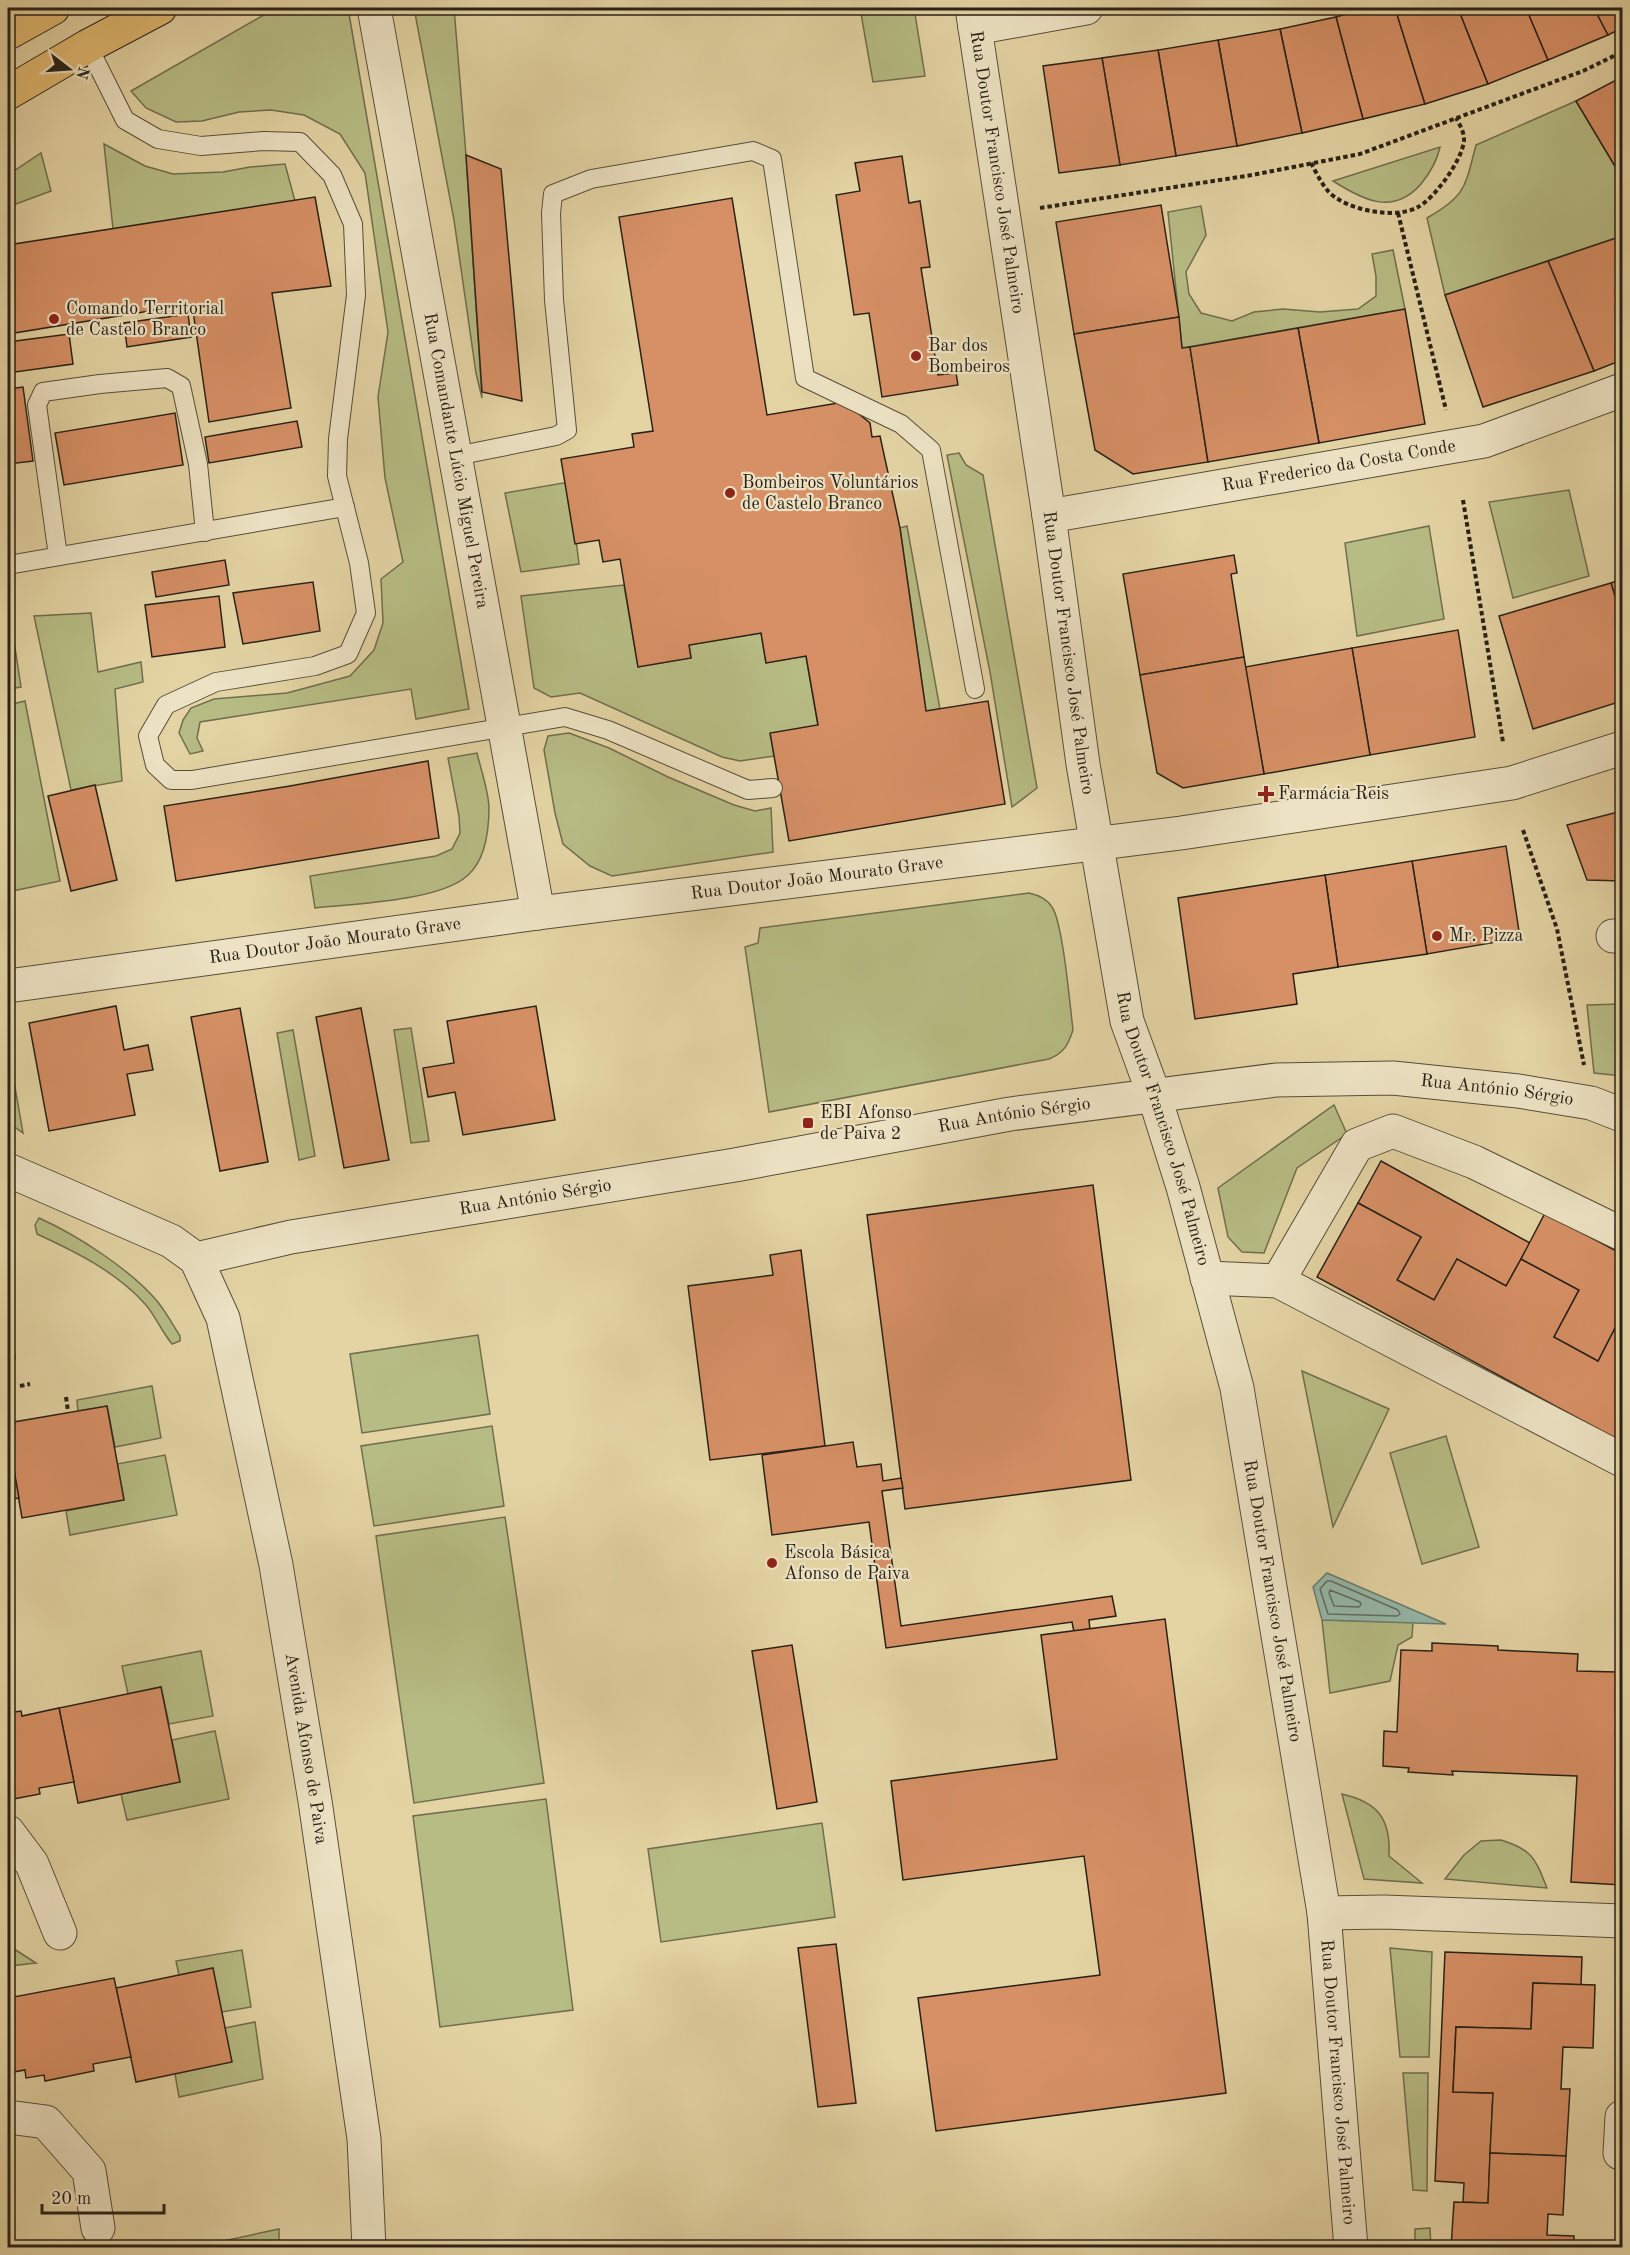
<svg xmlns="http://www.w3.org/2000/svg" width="1630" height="2255" viewBox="0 0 1630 2255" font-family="'Old Standard TT',serif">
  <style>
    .green { fill: #b7bc84; stroke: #706e4e; stroke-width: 1.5 }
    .water { fill: #95b8aa; stroke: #697c6f; stroke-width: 1.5 }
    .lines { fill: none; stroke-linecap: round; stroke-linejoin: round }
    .shore { stroke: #5e6c60; stroke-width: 1.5 }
    .building { fill: #d79066; stroke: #282117; stroke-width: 1.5 }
    .service-casing { stroke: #574e3a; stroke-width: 20 }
    .minor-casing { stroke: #574e3a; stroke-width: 35 }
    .primary-casing { stroke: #282117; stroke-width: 35 }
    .path { stroke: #282117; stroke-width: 4; stroke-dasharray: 4.5 3; stroke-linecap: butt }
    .service { stroke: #ede3c4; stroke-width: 18 }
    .minor { stroke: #ede3c4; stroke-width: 33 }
    .primary { stroke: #e2ba72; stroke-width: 33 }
    .poi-dot { fill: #8f2418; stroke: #ede3c4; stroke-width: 2 }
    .labels { text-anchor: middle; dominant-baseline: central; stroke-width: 4.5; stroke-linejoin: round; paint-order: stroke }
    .street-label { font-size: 18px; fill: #282117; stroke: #ede3c4 }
    .poi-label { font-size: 18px; fill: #282117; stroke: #ede3c4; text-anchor: start }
  </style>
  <rect width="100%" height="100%" fill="#e4d4a4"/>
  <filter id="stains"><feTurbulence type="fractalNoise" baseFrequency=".00333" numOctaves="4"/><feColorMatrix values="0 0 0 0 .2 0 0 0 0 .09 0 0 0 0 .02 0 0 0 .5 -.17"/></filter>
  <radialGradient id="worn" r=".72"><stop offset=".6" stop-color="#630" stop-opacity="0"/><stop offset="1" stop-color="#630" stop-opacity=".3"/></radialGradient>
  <g class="green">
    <path d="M276,8H348L469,709L416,719L411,689L200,722L197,738L203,751L190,754L179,733L183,720L191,708L214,699L287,693L350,676L374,650L383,623L381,579L403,562L385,478L378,397L388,332L365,173L340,134L304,115L271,110L239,112L202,121L176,122L146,108L131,91Z"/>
    <path d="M414,8H454L466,155L482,398L476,373L454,220Z"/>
    <path d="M860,8H914L925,76L873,82Z"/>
    <path d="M1576,101L1622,178V236L1445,295L1427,218C1466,196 1465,187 1476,145Z"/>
    <path d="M104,144L145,166L173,174L223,172L250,167L285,164L295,201L113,229Z"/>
    <path d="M1440,147C1437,161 1430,173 1421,184C1393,216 1363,200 1333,181Z"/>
    <path d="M41,153L51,191L8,207V175Z"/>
    <path d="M1201,206L1206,235L1186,272L1189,294L1201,313L1232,321L1254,312L1283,309L1320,312L1358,309L1376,296V276L1372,254L1393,250L1405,309L1182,348L1168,212Z"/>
    <path d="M959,453L966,465L983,475L1037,788L1012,807L990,672L947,455Z"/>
    <path d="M569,482L579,564L521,572L505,493Z"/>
    <path d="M1569,490L1589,576L1513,598L1489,502Z"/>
    <path d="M907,526L940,709L926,711L900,528Z"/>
    <path d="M1429,526L1444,619L1357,636L1345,543Z"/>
    <path d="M624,585L638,667L691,658L689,645L761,633L766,663L806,656L818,725L771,734L774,756L740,761L722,757L580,693L551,697L534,688L521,596Z"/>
    <path d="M91,613L98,672L141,662L143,682L115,689L122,781L71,790L34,616Z"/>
    <path d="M11,621L21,687L8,689V622Z"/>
    <path d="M25,701L60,881L8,892V705Z"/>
    <path d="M569,733L609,748L668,777L734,805L755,811L771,808L773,852L612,876L590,866L563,844L555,813L544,750L548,736Z"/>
    <path d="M477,753C481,770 488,789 489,807C489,830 486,860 467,876C439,901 353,904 315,908L310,876L436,856L452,849L460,833L459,816L448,758Z"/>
    <path d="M1029,893C1038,895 1047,899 1052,907C1063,923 1070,1006 1073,1030C1068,1045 1064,1053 1049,1059L769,1112L745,947L758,943L760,928Z"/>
    <path d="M1622,1004V1076L1594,1073L1587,1005Z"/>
    <path d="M411,1028L429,1141L411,1143L394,1030Z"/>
    <path d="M293,1030L315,1156L299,1160L277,1033Z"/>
    <path d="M8,1047L23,1133L8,1122Z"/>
    <path d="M1334,1105L1347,1134L1297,1168L1264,1253L1242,1252L1228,1237L1218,1188Z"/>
    <path d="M39,1218C77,1235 131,1270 157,1301C166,1312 173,1325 180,1336V1341L172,1344C162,1332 156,1317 146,1305C117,1272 76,1252 37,1234L35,1225Z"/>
    <path d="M478,1335L490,1414L362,1433L350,1354Z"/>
    <path d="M1302,1371L1389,1409L1333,1527Z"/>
    <path d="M152,1386L161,1438L115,1447L107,1406L78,1411L77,1400Z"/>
    <path d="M492,1426L504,1506L374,1526L361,1446Z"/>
    <path d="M1446,1436L1479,1547L1422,1564L1390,1453Z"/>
    <path d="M165,1455L177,1515L70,1535L66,1511L124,1500L117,1464Z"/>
    <path d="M505,1517L544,1783L414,1803L376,1536Z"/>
    <path d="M1322,1620L1413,1622L1412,1637L1398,1645L1390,1681L1330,1693Z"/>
    <path d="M201,1651L213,1716L169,1724L161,1687L128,1694L122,1666Z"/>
    <path d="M215,1731L229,1799L127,1820L121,1794L180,1782L172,1740Z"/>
    <path d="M1342,1794C1377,1802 1391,1818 1389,1856L1422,1883L1364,1879Z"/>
    <path d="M546,1799L573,2010L440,2027L413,1816Z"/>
    <path d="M822,1823L835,1917L661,1942L648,1849Z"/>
    <path d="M1501,1840C1533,1850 1535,1858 1547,1888L1445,1879L1464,1855L1481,1841Z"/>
    <path d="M8,1945L36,1963L10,1966L12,1977L8,1978Z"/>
    <path d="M1390,1948L1432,1952L1429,2057H1400Z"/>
    <path d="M242,1950L251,2007L222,2012L179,1975L176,1961Z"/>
    <path d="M255,2022L263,2079L179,2097L175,2074L225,2028Z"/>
    <path d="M1403,2073H1428L1427,2191L1413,2190Z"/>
    <path d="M1430,2228L1431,2247H1415V2229Z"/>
    <path d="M279,2229V2247H219L218,2242Z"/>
  </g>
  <path class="water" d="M1327,1573L1446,1624L1322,1620L1313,1587Z"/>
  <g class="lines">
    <g class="shore">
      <path d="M1327,1581H1331L1398,1610L1400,1614L1397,1616L1328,1614L1320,1589Z"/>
      <path d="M1330,1590L1360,1602L1361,1605L1359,1607L1334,1606L1329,1593Z"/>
    </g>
  </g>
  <g class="building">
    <path d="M1366,8H1395L1425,104L1363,119L1336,17Z"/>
    <path d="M1395,8H1458L1488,84L1425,104Z"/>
    <path d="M1458,8H1526L1548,60L1488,84Z"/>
    <path d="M1526,8H1594L1608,35L1548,60Z"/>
    <path d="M1594,8H1622V28L1608,35Z"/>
    <path d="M1336,17L1363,119L1302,133L1280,29Z"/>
    <path d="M1280,29L1302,133L1237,146L1218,40Z"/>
    <path d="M1218,40L1237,146L1176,156L1158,50Z"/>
    <path d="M1158,50L1176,156L1120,165L1102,58Z"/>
    <path d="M1102,58L1120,165L1059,173L1043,66Z"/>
    <path d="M1622,77V178L1576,101Z"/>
    <path d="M466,155L501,169L522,401L482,392Z"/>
    <path d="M902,156L909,203L920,201L930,267L921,268L938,375L956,373L958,385L882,397L869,313L854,315L836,195L860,191L855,163Z"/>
    <path d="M315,197L331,286L272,293L291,408L209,422L192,304L8,334V245Z"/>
    <path d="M732,198L767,415L844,402L870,423L872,437L880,436L900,528L926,711L988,701L1005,804L789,841L770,733L818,725L806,656L766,663L761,633L689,645L691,658L638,667L620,559L603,562L599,540L575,544L561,459L634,447L632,434L653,431L619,217Z"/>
    <path d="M1161,205L1179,317L1074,334L1056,222Z"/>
    <path d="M1622,236V360L1594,371L1548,261Z"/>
    <path d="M1548,261L1594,371L1483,407L1445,295Z"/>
    <path d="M1405,309L1425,424L1319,443L1298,328Z"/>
    <path d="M188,314L191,337L127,347L124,323Z"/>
    <path d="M1179,317L1182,348L1190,347L1208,462L1133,474L1095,450L1074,334Z"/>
    <path d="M1298,328L1319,443L1208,462L1190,347Z"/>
    <path d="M69,334L73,364L8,373V342Z"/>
    <path d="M23,387L33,461L8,464V389Z"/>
    <path d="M175,413L183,465L64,485L55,433Z"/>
    <path d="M297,421L302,447L209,463L205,437Z"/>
    <path d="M1234,555L1237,573L1231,574L1244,657L1140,675L1123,574Z"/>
    <path d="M225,560L229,585L156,597L152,572Z"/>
    <path d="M1622,579V620L1611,583Z"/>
    <path d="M313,582L320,631L243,644L233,593Z"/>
    <path d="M1611,583L1622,620V701L1533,729L1499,616Z"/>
    <path d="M219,596L225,647L152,657L145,605Z"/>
    <path d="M1458,630L1475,737L1370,755L1352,648Z"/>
    <path d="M1352,648L1370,755L1264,774L1245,667Z"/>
    <path d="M1244,657L1264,774L1183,788L1157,773L1140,675Z"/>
    <path d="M428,761L439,838L176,881L164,806L290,786Z"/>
    <path d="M95,785L117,880L71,891L48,796Z"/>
    <path d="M1622,811V881L1587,880L1567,825Z"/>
    <path d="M1506,846L1520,938L1427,954L1412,861Z"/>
    <path d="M1412,861L1427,954L1338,967L1325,875Z"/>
    <path d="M1325,875L1338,967L1293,974L1297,1004L1195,1019L1178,898Z"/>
    <path d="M116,1006L124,1050L148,1045L153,1070L127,1074L135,1115L49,1131L29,1023Z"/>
    <path d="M536,1006L555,1120L463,1135L455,1092L428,1097L423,1068L454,1063L447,1021Z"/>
    <path d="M240,1008L268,1162L220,1171L191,1017Z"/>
    <path d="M361,1008L389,1160L344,1168L316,1017Z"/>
    <path d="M1381,1161L1530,1243L1506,1286L1457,1259L1434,1300L1397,1280L1421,1237L1358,1203Z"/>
    <path d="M1093,1185L1131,1480L905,1509L867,1215Z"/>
    <path d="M1358,1203L1421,1237L1397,1280L1434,1300L1457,1259L1506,1286L1521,1259L1579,1290L1554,1337L1598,1361L1622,1314V1442L1317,1277Z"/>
    <path d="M1545,1213L1622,1254V1314L1598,1361L1554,1337L1579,1290L1521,1259Z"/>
    <path d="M801,1250L825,1446L710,1460L688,1286L773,1275L770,1255Z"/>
    <path d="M8,1309L15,1358L8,1359Z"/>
    <path d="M107,1406L124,1500L22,1518L8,1437V1423Z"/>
    <path d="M8,1437L19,1498L8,1500Z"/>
    <path d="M853,1442L857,1467L881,1464L883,1481L901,1478L903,1488L882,1491L901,1626L1112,1596L1116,1616L1089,1620L1090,1630L1074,1632L1072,1622L886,1648L869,1522L772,1535L762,1455Z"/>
    <path d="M1165,1619L1226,2093L936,2131L918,1998L1100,1975L1084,1856L903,1880L891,1781L1057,1759L1041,1635Z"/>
    <path d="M1432,1643L1498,1646V1650L1578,1654L1577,1671L1617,1672L1618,1656H1622V1885L1571,1882L1577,1776L1452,1771L1453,1775L1408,1772L1409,1768L1383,1766L1384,1731L1397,1732L1401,1650L1432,1651Z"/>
    <path d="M792,1645L817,1802L777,1809L752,1651Z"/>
    <path d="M161,1687L180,1782L78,1803L59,1708Z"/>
    <path d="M59,1708L74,1782L39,1788L40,1794L8,1800V1713L21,1711L22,1716Z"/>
    <path d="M836,1944L856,2103L818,2107L798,1948Z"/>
    <path d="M1445,1952L1582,1957L1581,1985L1533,1983L1531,2029L1456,2027L1453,2092L1493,2093L1488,2203L1463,2202L1464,2183L1435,2181Z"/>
    <path d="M213,1968L232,2062L136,2082L116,1988Z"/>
    <path d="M114,1978L131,2057L93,2064L94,2071L45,2081L44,2075L26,2078L25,2070L8,2073V1998Z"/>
    <path d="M1533,1983L1595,1985L1593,2048L1563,2047L1561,2089H1570L1566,2156L1490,2153L1493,2093L1453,2092L1456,2027L1531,2029Z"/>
    <path d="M1490,2153L1566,2156L1563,2215L1548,2214L1547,2235L1574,2236V2248H1451L1454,2202L1488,2203Z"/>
    <path d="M1604,2244L1622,2245V2248H1604Z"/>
  </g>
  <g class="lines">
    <defs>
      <g id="service">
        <path d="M88,46L125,120L158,139L201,146L264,141L300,142L332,175L353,224L356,295L338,439L337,476L359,563L366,613L348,654L315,666L216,682L166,705L148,736L155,765L171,780H192L565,717L608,730L748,790L773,788"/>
        <path d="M456,456L556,436L567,430L554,300L551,213L553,194L591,179L753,151L772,159L805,378L901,424L931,450L975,689"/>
        <path d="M58,556L37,405L43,392L100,384L167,378L181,386L198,464L205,532"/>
        <path d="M8,565L345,507"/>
      </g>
      <g id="minor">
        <path id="s1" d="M374,8L538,913"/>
        <path id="s2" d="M972,8L1049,516L1083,764L1127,1021L1154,1095L1183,1187L1237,1388L1324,1913L1351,2248"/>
        <path d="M975,28L1086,8"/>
        <path id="s3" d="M1049,516L1484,441L1622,390"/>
        <path d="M1613,936H1622"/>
        <path id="s4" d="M8,986L538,913L1181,833L1512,783L1622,748"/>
        <path id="s5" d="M8,1170L171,1241L196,1259L223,1318L276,1565L315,1801L364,2139L369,2248"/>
        <path id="s6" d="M196,1259L291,1237L735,1165L1010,1114L1276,1080L1393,1078L1518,1091L1591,1103L1622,1115"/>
        <path d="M1207,1278L1278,1281L1622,1460"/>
        <path d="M1278,1281L1357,1145L1393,1131L1474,1162L1622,1234"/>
        <path d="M8,1832L32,1864L60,1933"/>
        <path d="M1324,1913L1384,1912L1622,1921"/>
        <path d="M8,2117L46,2122L89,2171L98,2228"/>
        <path d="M1622,2117L1620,2153H1622"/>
      </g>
      <g id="primary">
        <path d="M8,33L53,8"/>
        <path d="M8,93L88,46L160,8"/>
      </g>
    </defs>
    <use href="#service" class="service-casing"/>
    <use href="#minor" class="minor-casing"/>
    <use href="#primary" class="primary-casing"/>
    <g class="path">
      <path d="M1311,163C1316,172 1321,183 1328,191C1345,210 1395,220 1418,207C1435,198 1463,159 1464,140C1464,132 1460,125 1456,118"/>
      <path d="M1040,208L1252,175L1360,154L1583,71L1622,52"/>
      <path d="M1398,213L1446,410"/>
      <path d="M1463,500L1503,742"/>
      <path d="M1523,830L1557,929L1584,1065"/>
      <path d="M8,1293L11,1292L13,1306"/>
      <path d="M20,1386L30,1384"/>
      <path d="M66,1397L68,1411"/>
    </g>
    <use href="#service" class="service"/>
    <use href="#minor" class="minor"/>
    <use href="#primary" class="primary"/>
  </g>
  <g class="poi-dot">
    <circle cx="54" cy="319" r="6"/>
    <circle cx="916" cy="356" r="6"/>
    <circle cx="730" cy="493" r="6"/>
    <path d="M1263 785h6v6h6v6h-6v6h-6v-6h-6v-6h6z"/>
    <circle cx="1437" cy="936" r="6"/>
    <rect x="802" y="1117" width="12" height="12" rx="3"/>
    <circle cx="772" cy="1563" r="6"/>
  </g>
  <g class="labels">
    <g class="street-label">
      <text stroke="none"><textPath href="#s2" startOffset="166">Rua Doutor Francisco José Palmeiro</textPath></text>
      <text stroke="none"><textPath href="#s1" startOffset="460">Rua Comandante Lúcio Miguel Pereira</textPath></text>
      <text stroke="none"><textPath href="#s3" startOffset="294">Rua Frederico da Costa Conde</textPath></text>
      <text stroke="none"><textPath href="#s2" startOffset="652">Rua Doutor Francisco José Palmeiro</textPath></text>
      <text stroke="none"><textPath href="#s4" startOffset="816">Rua Doutor João Mourato Grave</textPath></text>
      <text stroke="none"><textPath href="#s4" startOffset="330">Rua Doutor João Mourato Grave</textPath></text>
      <text stroke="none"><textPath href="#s6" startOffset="1317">Rua António Sérgio</textPath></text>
      <text stroke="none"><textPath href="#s6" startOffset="831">Rua António Sérgio</textPath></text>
      <text stroke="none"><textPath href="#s2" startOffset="1138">Rua Doutor Francisco José Palmeiro</textPath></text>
      <text stroke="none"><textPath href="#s6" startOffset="345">Rua António Sérgio</textPath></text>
      <text stroke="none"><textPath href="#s2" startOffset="1624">Rua Doutor Francisco José Palmeiro</textPath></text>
      <text stroke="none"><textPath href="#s5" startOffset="712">Avenida Afonso de Paiva</textPath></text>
      <text stroke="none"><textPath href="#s2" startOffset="2110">Rua Doutor Francisco José Palmeiro</textPath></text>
    </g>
    <g class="poi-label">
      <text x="66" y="309">Comando Territorial<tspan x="66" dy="21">de Castelo Branco</tspan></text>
      <text x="928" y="346">Bar dos<tspan x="928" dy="21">Bombeiros</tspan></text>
      <text x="742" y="483">Bombeiros Voluntários<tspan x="742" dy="21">de Castelo Branco</tspan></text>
      <text x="1278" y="794">Farmácia Reis</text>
      <text x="1449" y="936">Mr. Pizza</text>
      <text x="820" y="1113">EBI Afonso<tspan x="820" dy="21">de Paiva 2</tspan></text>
      <text x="784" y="1553">Escola Básica<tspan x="784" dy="21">Afonso de Paiva</tspan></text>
    </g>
  </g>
  <rect width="1630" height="2255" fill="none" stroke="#e4d4a4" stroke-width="30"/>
  <rect x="9" y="9" width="1612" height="2237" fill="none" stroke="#282117" stroke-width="3"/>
  <rect x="15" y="15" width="1600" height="2225" fill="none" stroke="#282117" stroke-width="1.5"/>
  <g transform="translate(69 69) rotate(107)" stroke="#ede3c4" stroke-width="4.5" paint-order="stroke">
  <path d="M0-4.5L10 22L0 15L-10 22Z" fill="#282117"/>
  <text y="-9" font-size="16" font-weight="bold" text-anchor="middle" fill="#282117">N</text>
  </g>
  <path d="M42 2204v9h122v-9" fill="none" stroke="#282117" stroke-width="3"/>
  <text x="51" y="2204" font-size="18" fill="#282117" stroke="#ede3c4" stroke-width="4.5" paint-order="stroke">20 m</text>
  <rect width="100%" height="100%" filter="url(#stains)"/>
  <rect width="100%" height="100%" fill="url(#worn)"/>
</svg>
